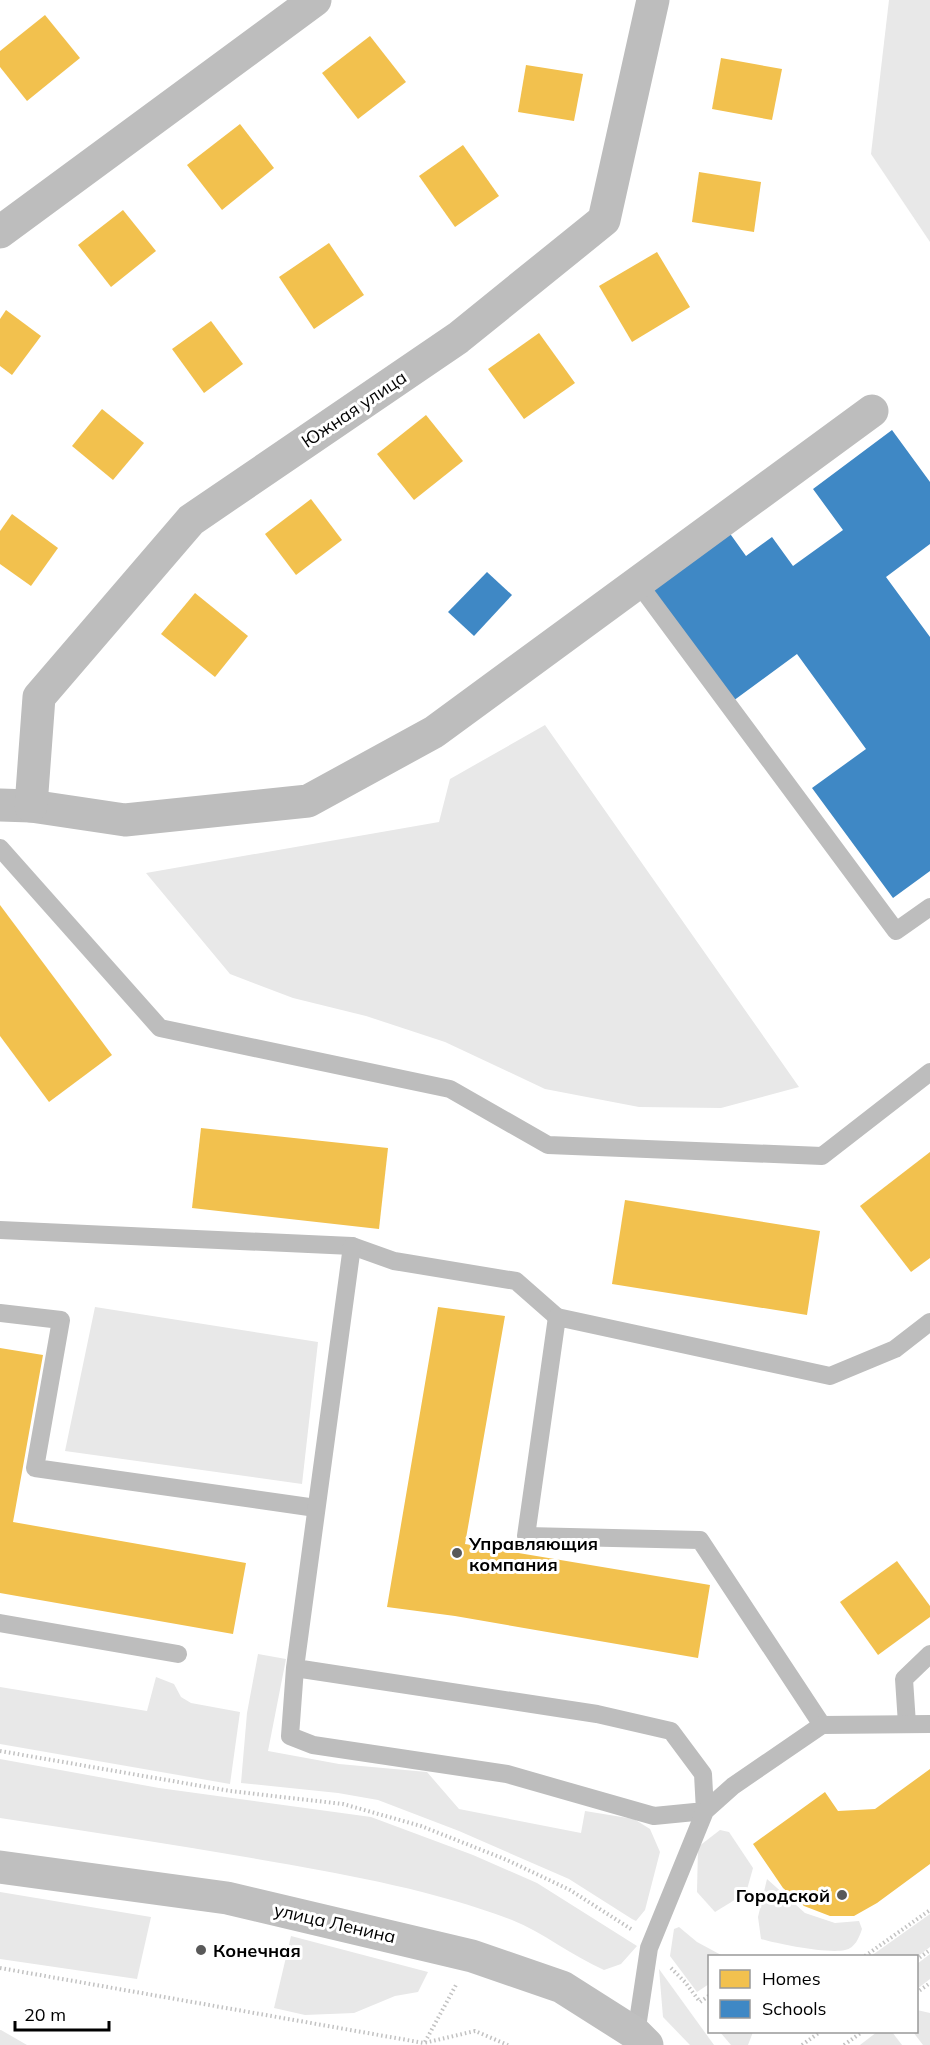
<svg xmlns="http://www.w3.org/2000/svg" width="930" height="2045" viewBox="0 0 930 2045" font-family="Mulish,sans-serif">
  <style>
    .green { fill: #e8e8e8 }
    .homes { fill: #f2c14e }
    .schools { fill: #3f88c5 }
    .lines { fill: none; stroke-linecap: round; stroke-linejoin: round }
    .path { stroke: #c2c2c2; stroke-width: 4; stroke-dasharray: 1.5 3; stroke-linecap: butt }
    .service { stroke: #bdbdbd; stroke-width: 18 }
    .minor { stroke: #bdbdbd; stroke-width: 33 }
    .secondary { stroke: #bfbfbf; stroke-width: 33 }
    .poi-dot { fill: #595959; stroke: #fff; stroke-width: 2 }
    .labels { text-anchor: middle; dominant-baseline: central; stroke-width: 6; stroke-linejoin: round; paint-order: stroke }
    .street-label { font-size: 18px; fill: #000; stroke: #fff }
    .poi-label { font-size: 18px; font-weight: bold; fill: #000; stroke: #fff; text-anchor: start }
  </style>
  <rect width="100%" height="100%" fill="#fff"/>
  <g class="green">
    <path d="M889,0H930V242L871,154Z"/>
    <path d="M545,725L799,1087L721,1108L639,1107L545,1089L445,1042L366,1016L293,998L230,974L146,873L439,822L450,779Z"/>
    <path d="M95,1307L318,1342L302,1484L65,1451Z"/>
    <path d="M258,1654L286,1659L268,1751L339,1764L427,1772L459,1809L581,1833L585,1811L634,1819L650,1829L660,1852L645,1910L636,1921L632,1919L569,1879L459,1831L378,1800L338,1793L241,1783L247,1713Z"/>
    <path d="M156,1677L174,1684L181,1697L191,1703L240,1712L230,1784L0,1744V1687L147,1711Z"/>
    <path d="M0,1759L159,1788L371,1817L473,1855L537,1883L637,1946L621,1964L604,1970C572,1956 544,1933 512,1920C436,1891 354,1876 274,1862C183,1846 91,1832 0,1818Z"/>
    <path d="M720,1830L729,1832L753,1868L746,1893L715,1912L697,1892L698,1847Z"/>
    <path d="M767,1879L805,1913L835,1923L859,1921L862,1929C859,1938 855,1948 845,1950C828,1954 778,1944 761,1939L758,1917Z"/>
    <path d="M0,1892L151,1917L137,1979L0,1959Z"/>
    <path d="M930,1914V1947L917,1957L871,1956Z"/>
    <path d="M679,1927L697,1942L723,1956H710L709,1984L697,1992L670,1956L674,1929Z"/>
    <path d="M291,1936L428,1972L418,1992L395,1996L354,2013L305,2015L274,2008Z"/>
    <path d="M930,1954V1979L917,1989V1964Z"/>
    <path d="M659,1969L714,2045H690L663,2017Z"/>
    <path d="M917,2010L930,2013V2045H923L913,2032H916Z"/>
    <path d="M0,2030H1L27,2045H0Z"/>
    <path d="M720,2032H753L748,2045H731Z"/>
    <path d="M877,2032H892L902,2045H860Z"/>
  </g>
  <g class="homes">
    <path d="M45,15L80,58L27,101L0,67V51Z"/>
    <path d="M370,36L406,82L358,119L322,73Z"/>
    <path d="M721,58L782,69L772,120L712,109Z"/>
    <path d="M526,65L583,74L574,121L518,112Z"/>
    <path d="M240,124L274,168L222,210L187,165Z"/>
    <path d="M463,145L499,196L455,227L419,176Z"/>
    <path d="M699,172L761,182L754,232L692,222Z"/>
    <path d="M123,210L156,251L111,287L78,245Z"/>
    <path d="M329,243L364,295L314,329L279,277Z"/>
    <path d="M657,252L690,307L632,342L599,286Z"/>
    <path d="M6,310L41,336L12,375L0,366V319Z"/>
    <path d="M211,321L243,364L204,393L172,349Z"/>
    <path d="M539,333L575,383L524,419L488,369Z"/>
    <path d="M102,409L144,443L113,480L72,446Z"/>
    <path d="M426,415L463,461L414,500L377,454Z"/>
    <path d="M311,499L342,540L296,575L265,534Z"/>
    <path d="M12,514L58,548L31,586L0,564V531Z"/>
    <path d="M195,593L248,636L215,677L161,634Z"/>
    <path d="M0,905L112,1055L49,1102L0,1036Z"/>
    <path d="M201,1128L388,1148L379,1229L192,1208Z"/>
    <path d="M930,1152V1258L911,1272L860,1206Z"/>
    <path d="M625,1200L820,1231L807,1315L612,1284Z"/>
    <path d="M438,1307L505,1316L465,1544L710,1585L698,1658L455,1616L387,1607Z"/>
    <path d="M0,1348L43,1355L13,1522L246,1563L233,1634L0,1593Z"/>
    <path d="M897,1561L930,1606V1617L878,1655L840,1602Z"/>
    <path d="M930,1769V1864L877,1903L854,1916H830L804,1906L783,1888L753,1844L825,1792L838,1811L875,1809Z"/>
  </g>
  <g class="schools">
    <path d="M892,430L930,482V544L886,577L930,637V871L893,898L812,788L866,749L797,654L733,701L649,585L726,528L746,556L772,537L793,566L843,530L813,489Z"/>
    <path d="M487,572L512,595L474,636L448,612Z"/>
  </g>
  <g class="lines">
    <g class="path">
      <path d="M0,1751L230,1791L343,1804L421,1826L507,1860L570,1890L631,1929"/>
      <path d="M865,1956L930,1910"/>
      <path d="M916,1960L930,1950"/>
      <path d="M0,1968L424,2043L475,2031L508,2045"/>
      <path d="M671,1968L685,1982L700,2002L710,1995"/>
      <path d="M916,1993L930,1983"/>
      <path d="M425,2042L456,1985"/>
      <path d="M802,2045L820,2032"/>
      <path d="M844,2045L862,2032"/>
    </g>
    <g class="service">
      <path d="M638,583L896,931L930,907"/>
      <path d="M0,848L160,1028L450,1089L548,1145L822,1156L930,1072"/>
      <path d="M0,1230L352,1246L394,1261L516,1281L557,1317"/>
      <path d="M0,1313L61,1320L35,1468L316,1508"/>
      <path d="M0,1623L178,1654"/>
      <path d="M295,1668L290,1736L313,1745L507,1774L654,1816L705,1811L703,1774L671,1731L597,1714L295,1668L352,1246"/>
      <path d="M907,1724L904,1679L930,1654"/>
      <path d="M822,1725L700,1540L526,1536L557,1317L830,1376L895,1349L930,1322"/>
      <path d="M636,2034L649,1948L705,1811L733,1786L822,1725L930,1724"/>
    </g>
    <g class="minor">
      <path d="M0,232L315,0"/>
      <path d="M0,805L31,806L125,820L308,801L434,732L872,411"/>
      <path d="M31,806L39,697L191,520L458,338L604,220L653,0"/>
    </g>
    <path class="secondary" d="M0,1867L227,1898L472,1956L562,1987L636,2034L647,2045"/>
  </g>
  <g class="poi-dot">
    <circle cx="457" cy="1553" r="6"/>
    <circle cx="842" cy="1895" r="6"/>
    <circle cx="201" cy="1950" r="6"/>
  </g>
  <g class="labels">
    <g class="street-label">
      <text transform="translate(354 409) rotate(-34)">Южная улица</text>
      <text transform="translate(335 1923) rotate(13)">улица Ленина</text>
    </g>
    <g class="poi-label">
      <text x="469" y="1543">Управляющия<tspan x="469" dy="21">компания</tspan></text>
      <text x="830" y="1895" text-anchor="end">Городской</text>
      <text x="213" y="1950">Конечная</text>
    </g>
  </g>
  <rect x="708" y="1955" width="210" height="78" fill="#ffffff" stroke="#999999" stroke-width="1.5"/>
  <rect x="720" y="1970" width="30" height="18" fill="#f2c14e" stroke="#999999" stroke-width="1.5"/>
  <text x="762" y="1985" font-size="18" fill="#000000">Homes</text>
  <rect x="720" y="2000" width="30" height="18" fill="#3f88c5" stroke="#999999" stroke-width="1.5"/>
  <text x="762" y="2015" font-size="18" fill="#000000">Schools</text>
  <path d="M15 2021v9h94v-9" fill="none" stroke="#000000" stroke-width="3"/>
  <text x="24" y="2021" font-size="18" fill="#000000" stroke="#ffffff" stroke-width="4.5" paint-order="stroke">20 m</text>
</svg>
